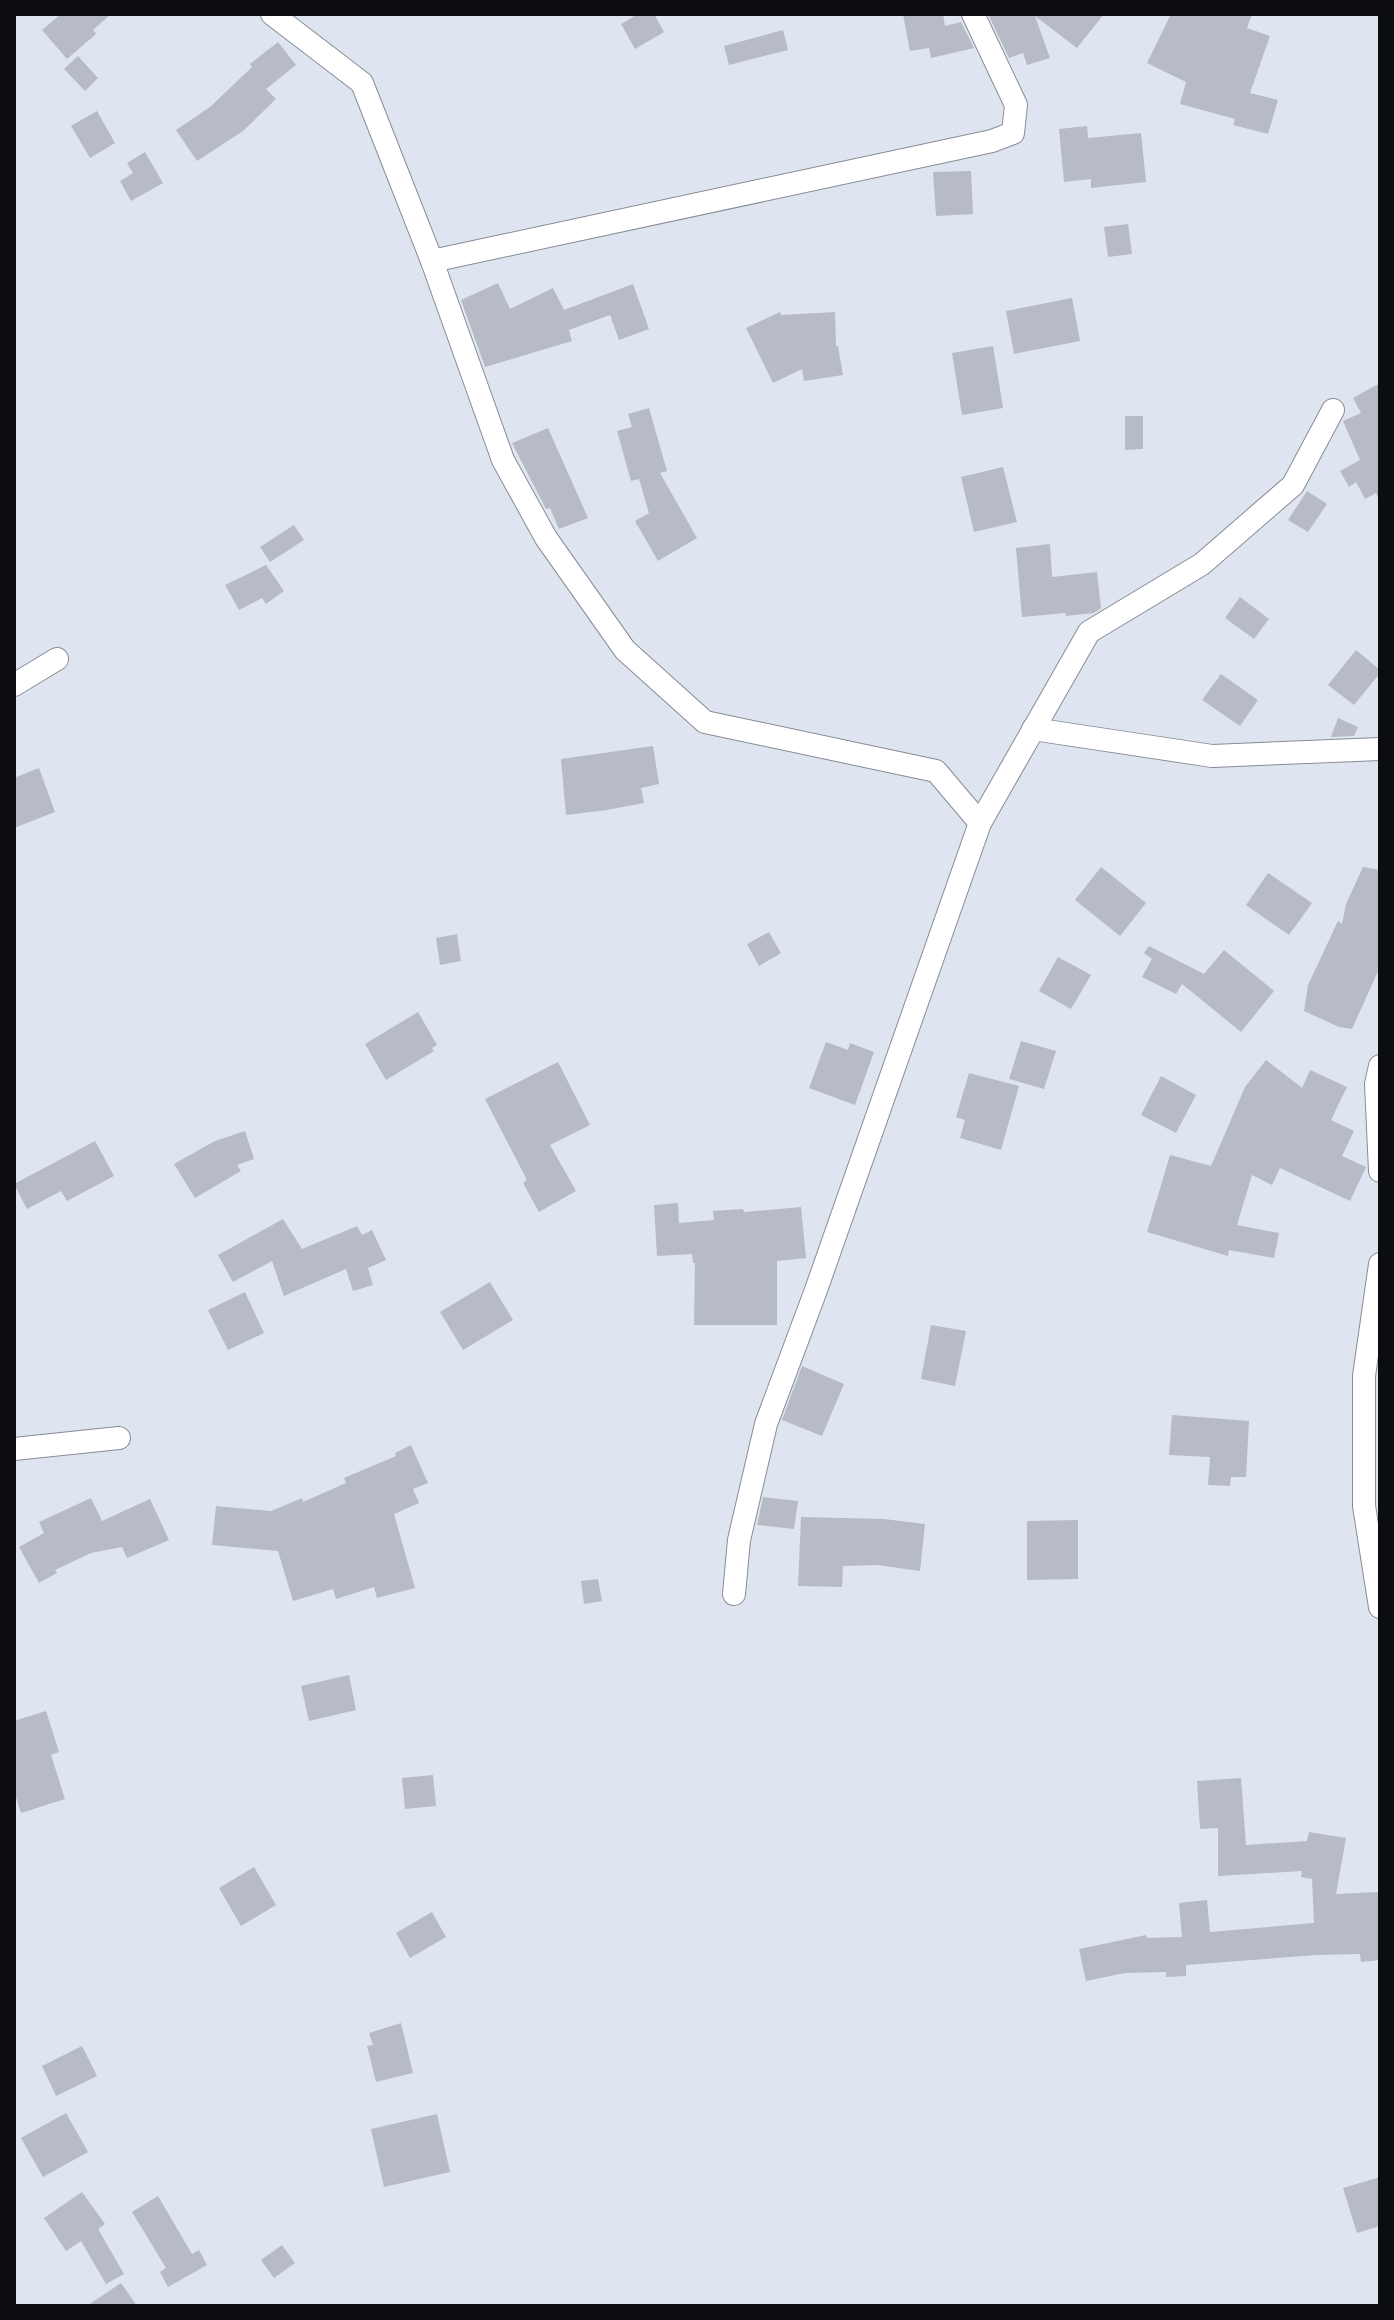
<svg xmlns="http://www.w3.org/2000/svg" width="1394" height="2320" viewBox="0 0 1394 2320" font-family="'Titillium Web',sans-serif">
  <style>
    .building { fill: #b6bbc6 }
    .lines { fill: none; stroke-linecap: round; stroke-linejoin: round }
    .minor-casing { stroke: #878c96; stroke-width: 24 }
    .minor { stroke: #fff; stroke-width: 22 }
  </style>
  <rect width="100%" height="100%" fill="#dfe5f0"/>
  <g class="building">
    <path d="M61,14H111L93,30L96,34L67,59L42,30Z"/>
    <path d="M638,14H654L664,32L635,49L621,24Z"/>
    <path d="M903,14H943L945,26L961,22L974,48L931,58L929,48L910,51Z"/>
    <path d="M988,14H1104L1077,48L1035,16L1050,58L1027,65L1023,53L1009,58Z"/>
    <path d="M1171,14H1252L1247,28L1270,36L1250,93L1278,100L1268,134L1233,125L1235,119L1180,104L1186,82L1147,63Z"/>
    <path d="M783,30L788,50L729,65L724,46Z"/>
    <path d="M278,42L296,65L266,89L276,99L243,131L197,161L176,130L210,107L252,67L250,64Z"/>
    <path d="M78,56L98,78L85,91L64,69Z"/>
    <path d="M97,111L115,143L90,158L71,126Z"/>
    <path d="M1087,126L1088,138L1141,133L1146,182L1091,188V179L1064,182L1059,129Z"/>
    <path d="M145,152L163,183L131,201L120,181L133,173L127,163Z"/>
    <path d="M971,171L973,214L936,216L933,172Z"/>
    <path d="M1128,224L1132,254L1108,257L1104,227Z"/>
    <path d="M498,283L510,309L553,288L564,310L633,284L649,329L619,340L610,315L569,330L572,341L485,367L461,300Z"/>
    <path d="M1072,298L1080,341L1014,354L1006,311Z"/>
    <path d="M780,312L781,315L835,312L836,346H838L843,375L804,381L802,369L773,383L746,328Z"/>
    <path d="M993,346L1003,408L962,415L952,353Z"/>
    <path d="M1380,383V503L1376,493L1365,499L1356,482L1349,487L1340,471L1360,460L1343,421L1361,413L1353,398Z"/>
    <path d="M649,408L667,471L660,473L697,538L658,561L635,521L649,513L639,479L631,481L617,431L632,427L628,414Z"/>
    <path d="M1125,416H1143V449L1125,450Z"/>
    <path d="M548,428L588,518L559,529L550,508L546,509L512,443Z"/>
    <path d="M1003,467L1017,522L974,532L961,477Z"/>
    <path d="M1307,491L1327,504L1308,532L1288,520Z"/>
    <path d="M294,525L304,540L270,562L260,547Z"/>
    <path d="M1050,544L1052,577L1097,572L1101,608L1094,613L1066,616L1065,613L1022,617L1016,548Z"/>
    <path d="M266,565L284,591L266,604L262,598L239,610L225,585Z"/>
    <path d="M1240,597L1269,619L1254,639L1225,618Z"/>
    <path d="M1356,650L1380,670V673L1354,705L1328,685Z"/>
    <path d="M1221,674L1258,700L1240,726L1202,700Z"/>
    <path d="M1338,718L1358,727L1354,736L1331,737Z"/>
    <path d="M653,746L659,784L641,788L644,803L607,810L566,815L561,759Z"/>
    <path d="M39,768L55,812L14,828V778Z"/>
    <path d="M1101,867L1146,903L1120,936L1075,900Z"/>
    <path d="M1363,867L1380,870V967L1352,1029L1339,1027L1304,1011L1308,985L1338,921L1342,924L1346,904Z"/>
    <path d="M1268,873L1312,903L1289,935L1246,905Z"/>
    <path d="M769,932L781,953L759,966L747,944Z"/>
    <path d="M457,934L461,961L440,965L436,938Z"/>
    <path d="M1149,946L1204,974L1224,950L1274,991L1241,1032L1182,984L1176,994L1142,977L1152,959L1144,953Z"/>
    <path d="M1058,957L1091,975L1071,1009L1039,991Z"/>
    <path d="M418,1012L437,1045L432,1048L434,1051L386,1080L365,1044Z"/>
    <path d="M1021,1041L1056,1051L1044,1089L1009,1079Z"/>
    <path d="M826,1042L848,1050L850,1043L874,1052L855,1105L809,1088Z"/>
    <path d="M1266,1060L1302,1088L1310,1070L1347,1087L1331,1120L1354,1131L1342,1156L1366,1167L1350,1201L1280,1168L1272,1185L1252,1175L1237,1225L1279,1233L1274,1258L1229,1250L1228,1256L1147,1232L1170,1155L1211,1166L1245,1087Z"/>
    <path d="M558,1062L590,1125L550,1145L576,1191L539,1212L523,1183L527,1180L485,1099Z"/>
    <path d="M969,1073L1019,1086L1001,1150L960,1138L965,1120L956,1117Z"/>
    <path d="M1161,1076L1196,1095L1176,1133L1141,1115Z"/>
    <path d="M245,1131L254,1159L237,1165L241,1171L195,1198L174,1164L215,1141Z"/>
    <path d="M95,1141L114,1176L67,1201L61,1191L27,1209L14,1184Z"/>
    <path d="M678,1203L679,1223L714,1220L713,1211L743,1209L744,1212L801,1207L806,1258L777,1261V1325H694L695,1263H693L692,1254L657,1256L654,1205Z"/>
    <path d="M283,1219L302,1249L357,1226L362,1235L372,1230L386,1260L368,1268L373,1285L353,1291L346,1269L284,1296L272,1261L233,1282L218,1255Z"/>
    <path d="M490,1282L513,1320L463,1350L440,1312Z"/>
    <path d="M245,1292L264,1333L228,1350L208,1310Z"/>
    <path d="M931,1325L966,1331L955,1386L921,1379Z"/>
    <path d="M802,1366L844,1384L822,1436L782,1420Z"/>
    <path d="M1172,1415L1249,1421L1246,1477H1231L1230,1486L1208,1485L1210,1457L1169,1455Z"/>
    <path d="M411,1445L428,1483L413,1489L419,1503L394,1514L415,1588L377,1598L374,1587L336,1599L333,1589L293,1601L278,1551L212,1545L216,1506L271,1511L302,1498L303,1502L346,1483L344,1478L396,1456L395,1453Z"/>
    <path d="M763,1497L798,1501L794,1529L757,1525Z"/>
    <path d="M91,1498L102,1521L150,1499L169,1540L127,1558L122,1547L91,1553L55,1570L57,1573L39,1583L19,1547L44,1533L39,1522Z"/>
    <path d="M801,1517L884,1519L925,1524L920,1571L877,1565L843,1566L842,1587L798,1586Z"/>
    <path d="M1078,1520V1579L1027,1580V1521Z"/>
    <path d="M598,1579L602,1601L584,1604L581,1581Z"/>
    <path d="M349,1675L356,1710L309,1721L301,1686Z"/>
    <path d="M46,1711L59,1752L51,1755L65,1799L21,1813L14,1791V1721Z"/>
    <path d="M433,1775L436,1806L405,1809L402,1778Z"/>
    <path d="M1241,1778L1246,1845L1307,1841L1309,1832L1346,1838L1336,1894L1378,1892L1380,1960L1361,1962L1360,1954L1316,1955L1186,1965V1976L1166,1977V1972L1125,1973L1086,1981L1079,1949L1146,1935L1147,1938L1182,1937L1179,1903L1207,1900L1210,1932L1314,1923L1312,1879L1301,1877L1302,1871L1218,1876V1828L1200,1829L1197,1781Z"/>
    <path d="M254,1867L276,1905L241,1926L219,1888Z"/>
    <path d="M432,1912L446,1937L410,1958L396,1933Z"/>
    <path d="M401,2023L413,2073L376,2082L367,2046L373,2045L369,2033Z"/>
    <path d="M82,2046L97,2076L56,2096L42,2066Z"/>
    <path d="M66,2113L88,2152L43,2177L21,2138Z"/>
    <path d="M437,2114L450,2172L384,2187L371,2129Z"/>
    <path d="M1380,2177V2226L1357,2233L1343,2188Z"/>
    <path d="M82,2192L105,2224L98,2229L124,2274L106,2284L81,2241L66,2251L44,2218Z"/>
    <path d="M158,2196L192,2254L199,2250L207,2265L168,2287L160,2272L166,2268L132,2212Z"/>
    <path d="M282,2245L295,2263L274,2278L261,2260Z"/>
    <path d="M121,2283L137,2306H87Z"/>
  </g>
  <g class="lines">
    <defs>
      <g id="minor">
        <path d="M272,14L362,83L432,261L503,460L546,538L625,650L705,722L936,771L980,823L816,1290L766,1424L739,1540L734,1594"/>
        <path d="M432,261L992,141L1013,133L1016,105L973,14"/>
        <path d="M14,685L57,659"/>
        <path d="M1033,729L1212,756L1380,749"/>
        <path d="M980,823L1089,632L1202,564L1293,485L1333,410"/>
        <path d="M1380,1066L1376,1084L1380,1171"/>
        <path d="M1380,1264L1364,1376V1506L1380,1607"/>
        <path d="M14,1449L119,1438"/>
      </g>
    </defs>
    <use href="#minor" class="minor-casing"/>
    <use href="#minor" class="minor"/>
  </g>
  <rect width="1394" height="2320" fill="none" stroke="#0c0d11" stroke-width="32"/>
</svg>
